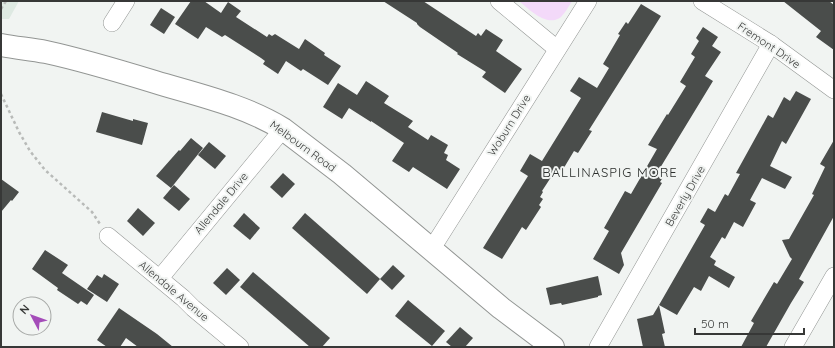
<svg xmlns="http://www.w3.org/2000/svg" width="835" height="348" viewBox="0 0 835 348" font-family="Quicksand,sans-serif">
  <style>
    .built { fill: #dee9e2 }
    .green { fill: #f3d9f9 }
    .building { fill: #4a4d4b }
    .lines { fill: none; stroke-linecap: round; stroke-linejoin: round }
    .street-casing { stroke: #929593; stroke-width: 18 }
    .secondary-casing { stroke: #929593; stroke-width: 24 }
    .path { stroke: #b8bab8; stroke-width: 2.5; stroke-dasharray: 3 3; stroke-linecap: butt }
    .street { stroke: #fff; stroke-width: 17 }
    .secondary { stroke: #fff; stroke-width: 22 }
    .labels { text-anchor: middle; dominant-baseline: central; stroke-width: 4; stroke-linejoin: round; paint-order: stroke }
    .street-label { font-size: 11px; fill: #373837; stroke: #f1f4f2 }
    .quarter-label { font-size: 13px; letter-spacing: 1px; fill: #2b2e2c; stroke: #f1f4f2 }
  </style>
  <rect width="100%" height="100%" fill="#f1f4f2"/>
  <path class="built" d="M1,1H19L9,19H1Z"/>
  <path class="green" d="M519,1H572C569,6 565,13 561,17C547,28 529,9 519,1Z"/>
  <g class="building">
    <path d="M191,1H204L221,13L228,2L241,11L236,17L267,37L269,34L272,36L275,34L299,49L305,39L325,53L324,55L341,66L328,85L303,69L301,71L286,61L278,74L263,64L265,61L261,58L225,35L222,37L206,27L198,39L175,24Z"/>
    <path d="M383,1H423L476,36L478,33L481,36L486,29L503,40L496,51L522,69L505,93L482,77L486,72L457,54L458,53L420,27L417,24V23Z"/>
    <path d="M783,1H829L834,5V50L816,37L821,31Z"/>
    <path d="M641,4L661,16L589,130L592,131L578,153L574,151L562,171L557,168L542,191L543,192L540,197L543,199L539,205L541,207L526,230L522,227L502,259L483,248L528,176L520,171L530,154L542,161L581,98L570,91L579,77L597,88L609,68L603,64L620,35L618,34L626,22L628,24Z"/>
    <path d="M161,8L175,17L164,34L150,25Z"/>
    <path d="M703,27L718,37L712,46L721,52L705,76L713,81L657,173L663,177L660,182L662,183L621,253L624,265L619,274L593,259L609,231L604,228L625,191L631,194L657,149L648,145L667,114L668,115L686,86L680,82L695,57L691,54L699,41L696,38Z"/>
    <path d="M366,81L389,96L384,103L413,121L408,127L428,140L431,135L448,145L444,153L448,155L446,160L460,169L447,189L413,167L409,172L392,161L404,143L371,121V122L349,108L342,119L323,107L338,83L357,95Z"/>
    <path d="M796,91L811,99L786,144L782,141L770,166L792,177L785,189L762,178L750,200L756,203L743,227L734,222L725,239L722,237L710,257L716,261L714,265L735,277L729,288L709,276L701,291L694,287L677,315L659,305L705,225L700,222L708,208L715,212L725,194L728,196L740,174L736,173L768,115L773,118L784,97L790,101Z"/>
    <path d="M102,112L133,121V119L148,123L142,145L96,132Z"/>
    <path d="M191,138L203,148L171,188L156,176L179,150L180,151Z"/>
    <path d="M834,140V216L799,279L804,282L791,303L766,347H741L754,323L751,321L774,282L777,284L792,259L790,257L782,240L789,239L814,195L812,194L825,167L820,164Z"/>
    <path d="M209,142L226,156L215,169L198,155Z"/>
    <path d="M283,173L295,184L282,198L270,187Z"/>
    <path d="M1,179L19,192L12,201L11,200L1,212Z"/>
    <path d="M174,185L190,199L179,211L163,198Z"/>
    <path d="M138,208L155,223L143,236L127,221Z"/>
    <path d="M244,213L260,228L250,240L233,226Z"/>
    <path d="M305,213L380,279L367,294L292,228Z"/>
    <path d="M45,250L68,265L62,273L94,295L87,305L81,301L78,304L57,290L58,288L32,269Z"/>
    <path d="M393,265L405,276L392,290L380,279Z"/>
    <path d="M227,268L240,280L226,295L213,283Z"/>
    <path d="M253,272L330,338L322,347H310L240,287Z"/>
    <path d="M104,274L119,284L107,302L87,289L97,275L102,278Z"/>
    <path d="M598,276L602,295L598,296V297L562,305L561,303L550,305L546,288Z"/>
    <path d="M408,300L445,331L432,346L395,316Z"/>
    <path d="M659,305L665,333L662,334L665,347H643L637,319L653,315Z"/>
    <path d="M119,308L157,334L173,347H138L126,338L120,347H107L97,340Z"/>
    <path d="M460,327L473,338L465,347H452L446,342Z"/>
  </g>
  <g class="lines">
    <defs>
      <g id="street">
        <path d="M499,1L557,49"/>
        <path d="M702,1L771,44L834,90"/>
        <path d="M112,23L126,1"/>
        <path d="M108,236L183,298L193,308L240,347"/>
        <path d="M431,250L588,1"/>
        <path d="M160,278L283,129"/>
        <path d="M598,347L771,44"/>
        <path d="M793,347L834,276"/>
      </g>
      <path id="secondary" d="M1,45C16,48 31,49 46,52C83,60 119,71 155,82C198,95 244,105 283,129L342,174L501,308L553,347"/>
    </defs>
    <use href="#street" class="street-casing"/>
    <use href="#secondary" class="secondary-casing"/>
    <g class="path">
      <path d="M1,9L6,1"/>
      <path d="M1,94L19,132L30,151L45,170L92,212L100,224"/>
    </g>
    <use href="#street" class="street"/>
    <use href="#secondary" class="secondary"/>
  </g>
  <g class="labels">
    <g class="street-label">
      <text transform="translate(769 45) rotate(34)">Fremont Drive</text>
      <text transform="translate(509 125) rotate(-58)">Woburn Drive</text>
      <text transform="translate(303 146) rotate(36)">Melbourn Road</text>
      <text transform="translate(685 196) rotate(-60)">Beverly Drive</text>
      <text transform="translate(221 203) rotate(-50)">Allendale Drive</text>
      <text transform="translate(174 291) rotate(40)">Allendale Avenue</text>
    </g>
    <g class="quarter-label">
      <text x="610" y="172">BALLINASPIG MORE</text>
    </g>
  </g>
  <rect width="835" height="348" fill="none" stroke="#373837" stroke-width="4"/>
  <g transform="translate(32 316) rotate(311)"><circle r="19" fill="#f1f4f2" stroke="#a7a9a7"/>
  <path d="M0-3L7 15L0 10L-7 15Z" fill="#a44cb9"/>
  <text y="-6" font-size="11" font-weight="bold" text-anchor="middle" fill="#373837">N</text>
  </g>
  <path d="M695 328v6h109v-6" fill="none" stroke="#373837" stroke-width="2"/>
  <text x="701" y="328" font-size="12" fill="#373837" stroke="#f1f4f2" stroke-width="3" paint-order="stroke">50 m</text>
</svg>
